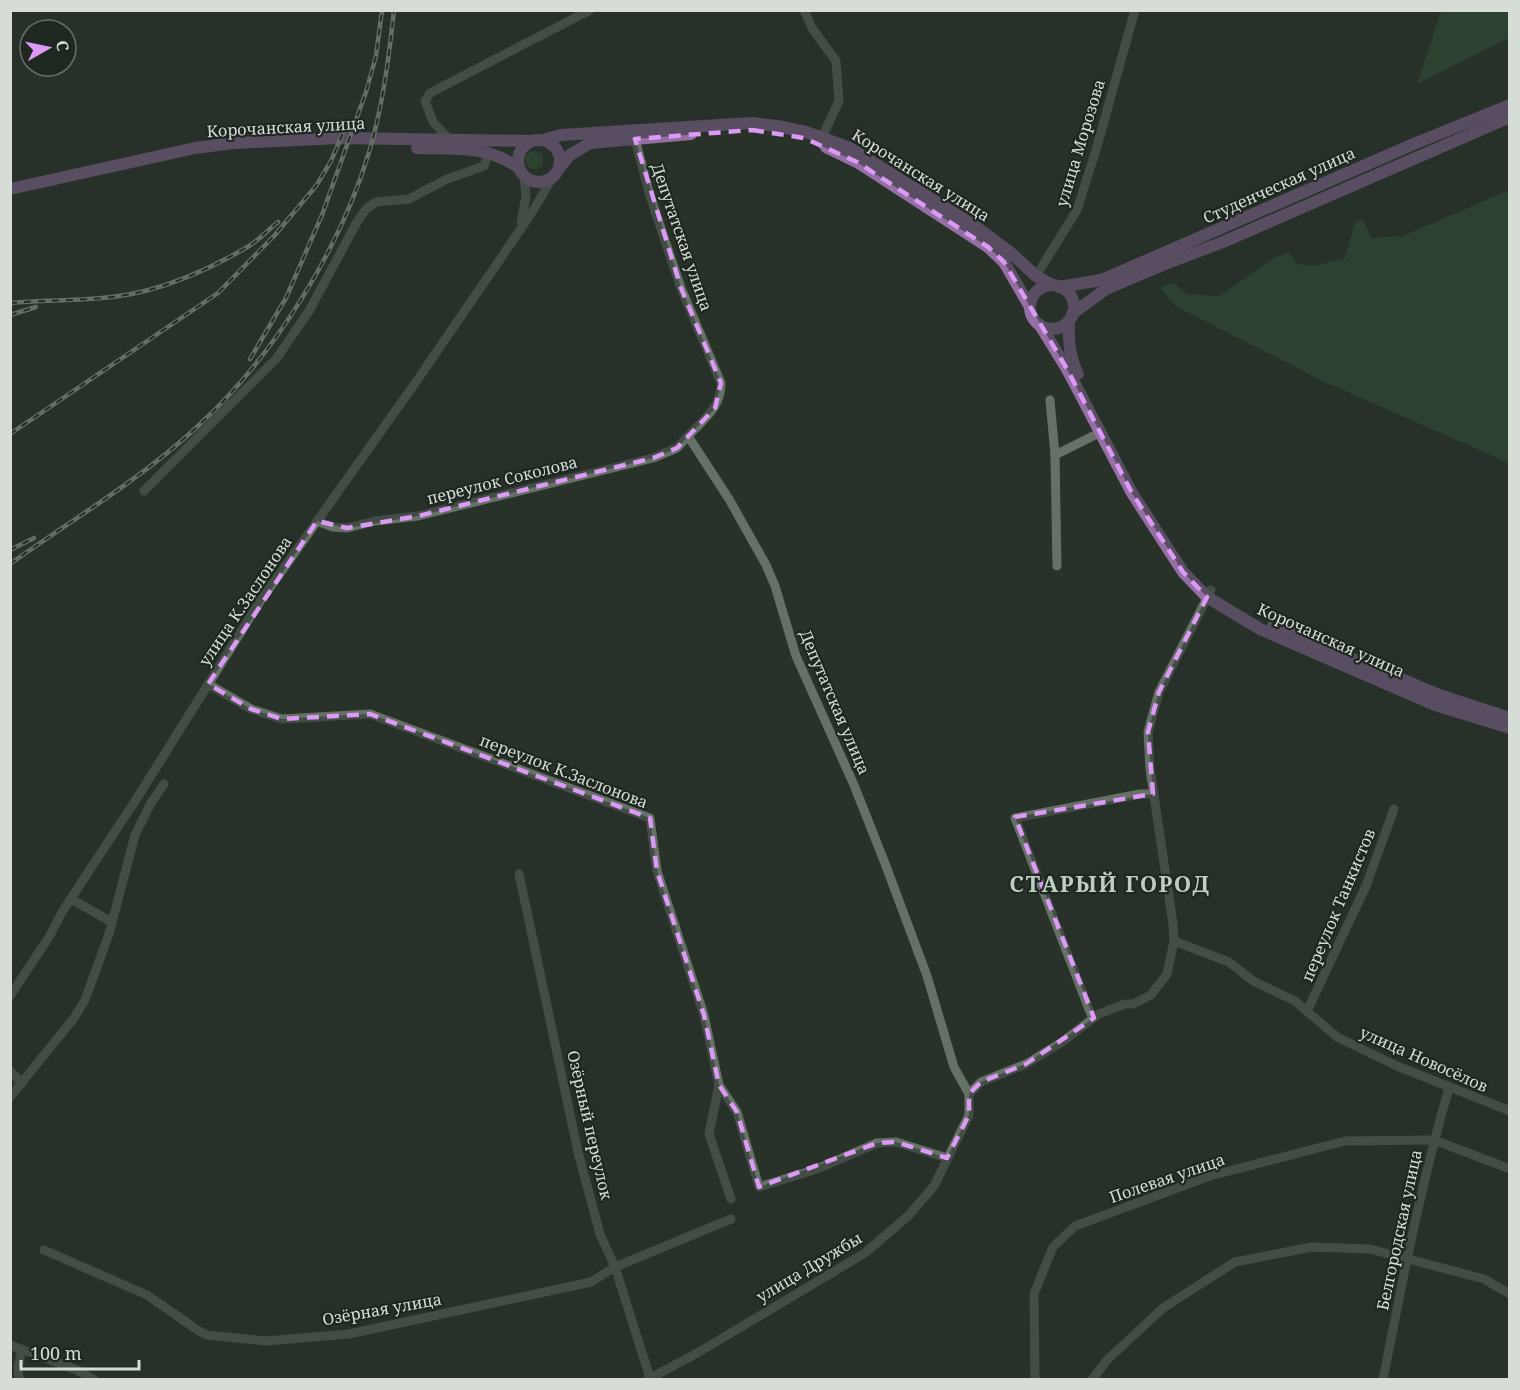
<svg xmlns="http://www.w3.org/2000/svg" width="1520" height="1390" viewBox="0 0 1520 1390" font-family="'Noto Serif',serif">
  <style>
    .green { fill: #335539 }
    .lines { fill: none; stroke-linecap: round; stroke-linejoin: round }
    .minor { stroke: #657066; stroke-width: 9 }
    .major { stroke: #946fa4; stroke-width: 12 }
    .rail-casing { stroke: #adb5ae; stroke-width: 4.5 }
    .rail { stroke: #1e2820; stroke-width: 2; stroke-dasharray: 7; stroke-linecap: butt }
    .marked { fill: none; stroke: #dc99f5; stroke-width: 4.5; stroke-dasharray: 12 8; stroke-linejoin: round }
    .labels { text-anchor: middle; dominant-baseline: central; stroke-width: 4.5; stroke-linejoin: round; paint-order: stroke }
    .street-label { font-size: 16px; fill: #d6ddd7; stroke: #1e2820 }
    .district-label { font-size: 22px; font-weight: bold; letter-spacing: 1.5px; fill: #c0cdc1; stroke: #1e2820 }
  </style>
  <rect width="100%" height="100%" fill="#283229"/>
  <g class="green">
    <path d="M1441,11H1509V38L1417,84Z"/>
    <circle cx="534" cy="160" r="9"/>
    <path d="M1509,190V463L1327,383L1177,307L1160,288L1173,283L1187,294L1219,296L1276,257L1288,252L1296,264L1314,266L1345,258L1355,222L1363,219L1371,238L1403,236Z"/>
  </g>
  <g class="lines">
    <g class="minor">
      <path d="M804,10L812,28L836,61L839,101L822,137"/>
      <path d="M635,139L650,196L681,288L721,383C721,408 704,419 688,436L729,499L766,565L775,586L796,656L854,785L886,866L927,976L954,1067L969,1094"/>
      <path d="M450,140L433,122L425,101L430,93L590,10"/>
      <path d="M521,223L526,196L524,176"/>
      <path d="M1036,276L1077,210L1096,150L1135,10"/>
      <path d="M1050,400L1055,455L1057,566"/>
      <path d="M1055,455L1101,432"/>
      <path d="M144,491L276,359L309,311L357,222L366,209L376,202L409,199L447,179L484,166L489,152"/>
      <path d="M317,521L333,527L347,528L375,521L418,516L653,458L677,448L688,436"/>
      <path d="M208,684L251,709L282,719L370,714L650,818L657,871L704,1015L719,1085L709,1134L731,1199"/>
      <path d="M519,874L578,1152L600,1234L615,1267L650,1378"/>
      <path d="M71,899L108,920"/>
      <path d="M1174,941L1229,962L1253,981L1295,1001L1337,1037L1397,1066L1510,1111"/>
      <path d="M10,996L49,937L62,912L139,795L259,603L418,379L531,214L553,177"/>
      <path d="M1307,1011L1366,886L1394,809"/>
      <path d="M1094,1018L1090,1012L1015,818L1140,794H1153"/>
      <path d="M10,1071L22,1083"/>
      <path d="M719,1085L737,1112L759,1187L817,1169L877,1143L896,1142L947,1158"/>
      <path d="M10,1097L74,1018L85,1000L109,934L135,835L151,803L164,784"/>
      <path d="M44,1250L147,1295L199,1331L207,1335L266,1341L349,1334L591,1282L615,1267L731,1219"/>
      <path d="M10,1345L77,1370L94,1380"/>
      <path d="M19,1380L18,1367L22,1350"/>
      <path d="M647,1380L699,1352L865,1253L908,1216L934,1186L969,1115V1094L981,1082L1026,1064L1062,1042L1099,1014L1125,1004H1133L1151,995L1167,974L1174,941L1173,924L1150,769L1148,732L1159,692L1211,590"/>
      <path d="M1035,1380L1034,1294L1053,1247L1075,1226L1210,1176L1345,1141L1434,1140L1510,1169"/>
      <path d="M1092,1380L1107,1360L1163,1308L1235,1262L1312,1247L1370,1249L1484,1279L1510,1294"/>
      <path d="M1383,1380C1402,1282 1421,1184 1449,1088"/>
    </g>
    <g class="major">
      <circle cx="539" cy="161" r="21"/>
      <path d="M543,140L561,135L751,123L777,126L806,132L850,148L975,226L1011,253L1036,276L1052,285"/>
      <path d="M826,147L857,162L988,247L1004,262L1030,307"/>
      <path d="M417,148C454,149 487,145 519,168"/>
      <path d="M560,167L570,155L590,143L691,134"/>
      <path d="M10,189L195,148L234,143L341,138L532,141"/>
      <circle cx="1052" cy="307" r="22"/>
      <path d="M1059,287L1101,280L1120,272L1416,143L1510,105"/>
      <path d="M1072,314L1106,289L1165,264L1223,242L1510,117"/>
      <path d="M1069,320C1068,339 1069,357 1078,374"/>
      <path d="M1040,325L1067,369L1132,493L1183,572L1207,597L1260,629L1435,705L1510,728"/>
      <path d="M1273,626L1442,696L1510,718"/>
    </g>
    <defs>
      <g id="rail">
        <path d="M10,303C44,300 78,301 112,297C159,292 209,270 249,246C260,239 268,230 278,222"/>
        <path d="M10,315L36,307"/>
        <path d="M250,359L286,298L322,215L366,92L376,56L382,10"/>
        <path d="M10,434L218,293L274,236L316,186L331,161L343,133"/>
        <path d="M10,550L34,538"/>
        <path d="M10,564C73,519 140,480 197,427C274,357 341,248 370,149C383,104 389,57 394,10"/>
      </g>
    </defs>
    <use href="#rail" class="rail-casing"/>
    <use href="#rail" class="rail"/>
  </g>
  <path d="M0 0H1520V1390H0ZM752,130L804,138L857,162L988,247L1004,262L1067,369L1132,493L1183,572L1207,597L1159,692L1148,732L1153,794L1015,817L1094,1018L1026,1064L981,1082L969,1094V1115L947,1158L896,1142L877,1143L759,1187L737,1112L719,1085L704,1015L657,871L650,818L370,714L282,719L251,709L208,684L317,521L347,528L418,516L653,458L677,448L715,408L721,383L681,288L635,139Z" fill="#283229" fill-opacity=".55" fill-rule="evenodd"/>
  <path class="marked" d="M752,130L804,138L857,162L988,247L1004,262L1067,369L1132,493L1183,572L1207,597L1159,692L1148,732L1153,794L1015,817L1094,1018L1026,1064L981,1082L969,1094V1115L947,1158L896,1142L877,1143L759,1187L737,1112L719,1085L704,1015L657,871L650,818L370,714L282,719L251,709L208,684L317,521L347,528L418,516L653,458L677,448L715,408L721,383L681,288L635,139Z"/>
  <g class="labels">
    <g class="street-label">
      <text transform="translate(286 127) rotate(-3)">Корочанская улица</text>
      <text transform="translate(1080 143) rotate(-73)">улица Морозова</text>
      <text transform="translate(921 175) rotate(32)">Корочанская улица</text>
      <text transform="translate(1279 185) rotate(-24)">Студенческая улица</text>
      <text transform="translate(682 237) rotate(71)">Депутатская улица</text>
      <text transform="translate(502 480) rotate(-14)">переулок Соколова</text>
      <text transform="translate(245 601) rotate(-56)">улица К.Заслонова</text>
      <text transform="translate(1331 640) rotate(24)">Корочанская улица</text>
      <text transform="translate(835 702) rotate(67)">Депутатская улица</text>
      <text transform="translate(564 771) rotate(21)">переулок К.Заслонова</text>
      <text transform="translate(1338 905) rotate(-67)">переулок Танкистов</text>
      <text transform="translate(1424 1059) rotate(24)">улица Новосёлов</text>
      <text transform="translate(590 1125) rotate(77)">Озёрный переулок</text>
      <text transform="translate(1167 1178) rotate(-19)">Полевая улица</text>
      <text transform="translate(1399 1230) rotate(-78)">Белгородская улица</text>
      <text transform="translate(809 1267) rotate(-31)">улица Дружбы</text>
      <text transform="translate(382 1309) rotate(-10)">Озёрная улица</text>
    </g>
    <g class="district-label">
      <text x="1110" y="883">СТАРЫЙ ГОРОД</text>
    </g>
  </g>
  <rect width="1520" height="1390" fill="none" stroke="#d6ddd7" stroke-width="24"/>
  <g transform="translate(48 48) rotate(81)"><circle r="28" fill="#1e2820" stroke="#687069" stroke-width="1.5"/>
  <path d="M0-4.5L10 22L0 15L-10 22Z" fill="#dc99f5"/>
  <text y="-9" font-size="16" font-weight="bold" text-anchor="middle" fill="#d6ddd7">С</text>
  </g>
  <path d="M21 1360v9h118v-9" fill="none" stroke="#d6ddd7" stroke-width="3"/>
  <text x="30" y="1360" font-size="18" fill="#d6ddd7" stroke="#1e2820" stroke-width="4.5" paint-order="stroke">100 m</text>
</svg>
